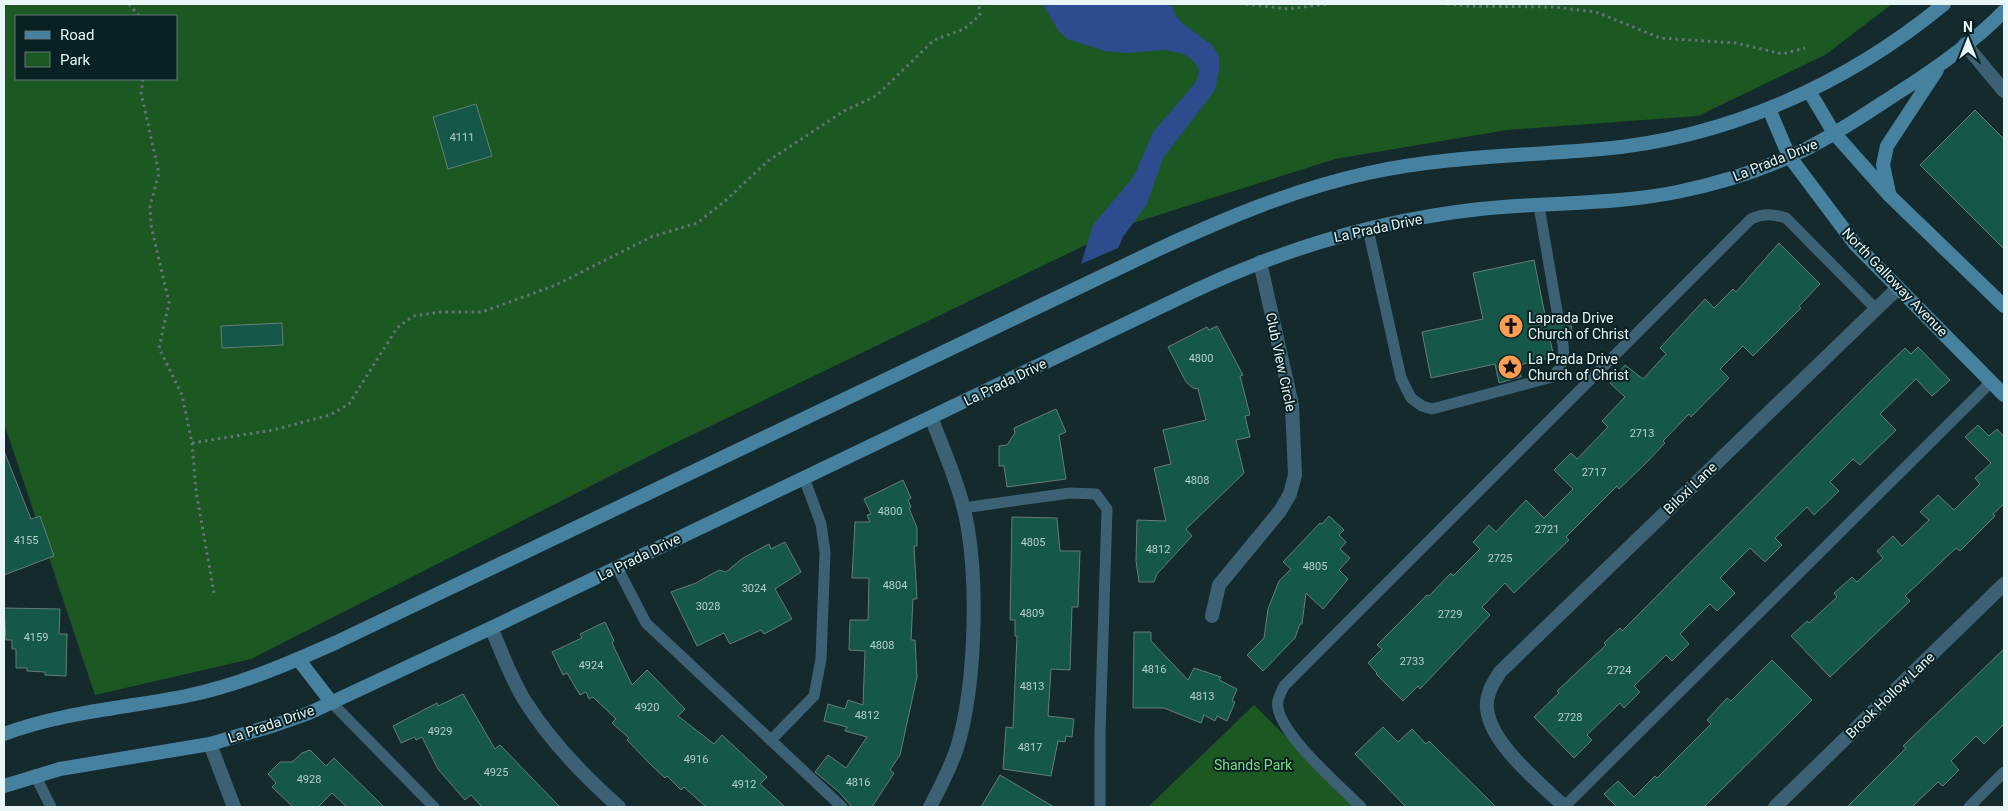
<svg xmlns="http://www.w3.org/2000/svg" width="2008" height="811" viewBox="0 0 2008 811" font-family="Roboto,sans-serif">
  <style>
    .green { fill: #1c5822; fill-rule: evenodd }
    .water { fill: #2c4c8d }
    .building { fill: #155748; stroke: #667d76 }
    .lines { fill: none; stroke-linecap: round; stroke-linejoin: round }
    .path { stroke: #617476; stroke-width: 3; stroke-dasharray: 2.5 4; stroke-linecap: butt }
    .service { stroke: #3d6174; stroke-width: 11 }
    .minor { stroke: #3d6174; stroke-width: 14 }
    .secondary { stroke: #4781a0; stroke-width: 14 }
    .labels { text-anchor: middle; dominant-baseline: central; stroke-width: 4; stroke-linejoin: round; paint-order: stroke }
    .number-label { font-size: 11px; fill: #b3cecb }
    .street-label { font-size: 14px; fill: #e8f6f7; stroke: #0a2123 }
    .poi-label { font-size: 14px; fill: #e8f6f7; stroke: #0a2123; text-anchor: start }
    .park-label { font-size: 14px; fill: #82da86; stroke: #0a2123 }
  </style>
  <rect width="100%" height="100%" fill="#142a2d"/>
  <g class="green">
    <path d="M4,4H1892L1825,55L1698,116L1507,130L1335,159L1127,225L671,445L251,659L95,695L4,423ZM16,16H176V79H16Z"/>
    <path d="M1254,705L1356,807H1148Z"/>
  </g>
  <path class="water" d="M1036,4H1171L1176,16L1182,23L1212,45L1219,57V71L1215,90L1163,158L1147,204L1123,237L1118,248L1081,264L1093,225L1134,176L1153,132L1196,82L1199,71L1197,65L1190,58L1183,54L1165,50L1125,53L1105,51L1067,39L1058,30L1044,6Z"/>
  <g class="building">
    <path d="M476,104L492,156L448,169L433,117Z"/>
    <path d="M1975,110L2004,139V249L1920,165Z"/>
    <path d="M1779,243L1820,284L1799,306L1801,308L1753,356L1743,346L1720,369L1729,378L1691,417L1689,414L1663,441L1665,443L1645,464L1619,489L1617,486L1566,537L1569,540L1514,593L1505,583L1482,607L1490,615L1420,689L1418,686L1403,701L1376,674L1377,673L1368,663L1382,649L1377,645L1427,595L1429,596L1451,573L1453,576L1480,549L1473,542L1489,525L1496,532L1526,500L1544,518L1573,489L1554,470L1571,453L1577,459L1608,427L1602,421L1625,397L1610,383L1625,365L1643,379L1666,354L1660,348L1705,299L1714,308L1733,289L1736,292Z"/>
    <path d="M1534,260L1546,320L1551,319L1555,324H1560L1565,320V316L1569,315L1573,336L1569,337L1564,331L1558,332L1555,340H1550L1554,357L1519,365L1521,377L1499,383L1495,364L1431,378L1422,332L1483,319L1473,273Z"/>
    <path d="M282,323L283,345L222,348L221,326Z"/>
    <path d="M1217,326L1243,375L1240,376L1250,415L1245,416L1250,437L1236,440L1244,473L1186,529L1192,536L1157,574L1154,582H1139L1136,561L1137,520L1166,521L1154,468L1171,464L1163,430L1206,420L1198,389L1193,388L1186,382L1168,347L1207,327L1209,330Z"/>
    <path d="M1918,347L1950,380L1932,396L1916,379L1880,414L1896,430L1860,465L1853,459L1830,482L1839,491L1814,515L1807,507L1775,538L1782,545L1765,562L1750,548L1720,578L1735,593L1717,611L1710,604L1680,634L1689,644L1672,661L1666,655L1634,686L1640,692L1624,708L1620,703L1587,735L1592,740L1574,758L1534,717L1559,693L1557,691L1606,645L1604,643L1620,628L1622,631L1876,376L1905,348L1911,354Z"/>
    <path d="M1056,409L1066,432L1059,435L1066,479L1007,487L1004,466H999V446L1007,445L1015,433L1014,428Z"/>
    <path d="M1978,425L1989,436L1997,429L2004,437V504L1993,514L1995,516L1960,551L1956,548L1905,596L1910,601L1830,677L1791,636L1807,621L1809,623L1837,597L1834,593L1852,577L1857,582L1883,558L1877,551L1893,536L1902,546L1929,520L1920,512L1938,495L1954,510L1980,484L1975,478L1991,463L1965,437Z"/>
    <path d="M4,451L31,519L40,516L54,556L4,575Z"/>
    <path d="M903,480L911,498L908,500L911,507L909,508L917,528V546H914L917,599H913L911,640H915L917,677L900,755L890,770L894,773L872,807H852L839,792L815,772L828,755L846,768L867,737L845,731L847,727L824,721L828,704L845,709L848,700L863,705L865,651L849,650L850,620H868L869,578H852L855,522H870L867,515L871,514L864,499Z"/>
    <path d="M1329,516L1344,530L1339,535L1346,542L1340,549L1350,558L1339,570L1348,579L1323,609L1306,593L1302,624H1300L1295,638L1263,671L1247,655L1264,638L1268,609L1279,581L1291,569L1283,562L1320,523L1322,524Z"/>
    <path d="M1012,517L1057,518L1060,551H1080L1078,607H1072L1070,670L1051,669L1048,716L1074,719L1072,737L1066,736L1065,742L1058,741L1051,776L1003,769L1006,727L1013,728L1017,636H1015V620H1010Z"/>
    <path d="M785,542L801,572L775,589L792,619L764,634L761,630L730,644L724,633L697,646L671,592L696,583L719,570L726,572L743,558L769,544L771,549Z"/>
    <path d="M4,608L60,609L59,634H67L66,676L45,675V672L27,671V668H16V649H12V640H6Z"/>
    <path d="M605,622L614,641L612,643L632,685L647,670L685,709L678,716L714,744L722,735L767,777L760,784L785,807H706L684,787L681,790L667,776L665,778L651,765L627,740L629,738L612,723L616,719L593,697L589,699L586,692L580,695L567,673L563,675L552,652L582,638L580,634Z"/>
    <path d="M1134,632H1151V641L1188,680L1194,668L1221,677L1219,680L1237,689L1232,701L1235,702L1227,721L1217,716L1215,721L1204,715L1201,723L1164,708H1133Z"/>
    <path d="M2004,649V724L1984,744L1976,736L1951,761L1959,770L1943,786L1938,782L1912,807H1847L1906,748L1903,746Z"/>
    <path d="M1772,660L1812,700L1704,807H1617L1604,794L1618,781L1634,797L1655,776L1657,778L1711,724L1707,720L1727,698L1731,701Z"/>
    <path d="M463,694L495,749L500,745L560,807H482L471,795L465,800L438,769L422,737L416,740L415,737L401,743L393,726L437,703L438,706Z"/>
    <path d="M1383,727L1398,742L1412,729L1426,744L1429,741L1496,807H1406L1355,754Z"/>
    <path d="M310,750L326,766L334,758L384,807H347L332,793L318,807H293L272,787L276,783L268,774L280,762H292L302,753Z"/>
    <path d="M1000,775L1054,807H981Z"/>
  </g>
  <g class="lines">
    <g class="path">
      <path d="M129,4L139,16"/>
      <path d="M1246,4L1288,9L1327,4"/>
      <path d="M1447,4L1466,6L1554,7L1596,12L1660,38L1736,43L1782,54L1805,48"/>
      <path d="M143,79L141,93L159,173L150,206L151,225L169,303L159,348L182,395L192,443L273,430L330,415L349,404L397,328L413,316L441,312H482L556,285L651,237L697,223L725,201L768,161L844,111L876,96L934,40L964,29L980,15L979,4"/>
      <path d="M192,443L196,491L214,593"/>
    </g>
    <g class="service">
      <path d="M1539,206L1558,317"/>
      <path d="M1368,229L1401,378L1411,398L1422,406L1432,409L1552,377C1565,365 1565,355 1562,338"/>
      <path d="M963,508L1070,493L1096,494L1107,509L1100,734V807"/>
      <path d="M617,567L646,623L842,807"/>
      <path d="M332,703L434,807"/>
      <path d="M771,740L814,696L821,659L825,552L821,524L804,478"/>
      <path d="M35,775L51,807"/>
      <path d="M1361,807C1339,785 1283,737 1278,708C1276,700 1281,693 1284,686L1751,219C1763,213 1773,214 1786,218L1876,309"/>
      <path d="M1564,807L1991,382"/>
      <path d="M1969,807L2004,772"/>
    </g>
    <g class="minor">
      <path d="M1965,44L2004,91"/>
      <path d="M1212,616L1219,585L1280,511L1290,494L1295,475L1292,405L1260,262"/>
      <path d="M491,628C502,652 511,679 525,701C550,741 584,776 619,807"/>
      <path d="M210,744L234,807"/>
      <path d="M930,807C940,788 950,769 957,748C975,689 978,591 968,529C962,491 945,454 931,417"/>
      <path d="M1565,807C1540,783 1474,732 1489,693C1491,685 1496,679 1500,672L1898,288"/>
      <path d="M1775,807L2004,584"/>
    </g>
    <g class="secondary">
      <path d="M1809,91L1834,133L1890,196L2004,306"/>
      <path d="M1769,109L1789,156L1855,244L2004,395"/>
      <path d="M1889,193L1883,165L1887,146L1937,70"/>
      <path d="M298,659L332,703"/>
      <path d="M4,734C63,712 125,708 186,696C239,685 288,664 337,642L1159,249C1226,218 1295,189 1368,173C1445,156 1523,156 1601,149C1727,138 1847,84 1944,4"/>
      <path d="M4,786L60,769L210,744L275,725L309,713L491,628L1194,291C1285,248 1380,220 1480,209C1546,202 1612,205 1677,192C1721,183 1766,169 1806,149C1838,133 1867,113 1896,94C1934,70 1973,43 2004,11"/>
    </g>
  </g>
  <defs>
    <symbol id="church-disc" viewBox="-11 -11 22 22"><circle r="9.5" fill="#fc9d53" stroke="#0a2123"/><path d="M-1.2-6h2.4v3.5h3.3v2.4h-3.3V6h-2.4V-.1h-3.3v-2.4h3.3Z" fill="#111"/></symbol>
    <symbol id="sight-disc" viewBox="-11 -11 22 22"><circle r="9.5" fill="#fc9d53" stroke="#0a2123"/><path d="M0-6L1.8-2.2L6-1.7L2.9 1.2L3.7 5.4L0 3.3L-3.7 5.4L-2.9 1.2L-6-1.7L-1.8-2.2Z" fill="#111"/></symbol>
  </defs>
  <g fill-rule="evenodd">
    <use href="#church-disc" x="1497" y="312" width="28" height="28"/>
    <use href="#sight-disc" x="1496" y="353" width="28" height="28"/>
  </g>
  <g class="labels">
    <g class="number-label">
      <text x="462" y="137">4111</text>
      <text x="1201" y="358">4800</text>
      <text x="1642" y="433">2713</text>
      <text x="1594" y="472">2717</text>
      <text x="1197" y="480">4808</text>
      <text x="890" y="511">4800</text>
      <text x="1547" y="529">2721</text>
      <text x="26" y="540">4155</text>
      <text x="1033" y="542">4805</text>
      <text x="1158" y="549">4812</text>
      <text x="1500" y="558">2725</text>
      <text x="1315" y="566">4805</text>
      <text x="895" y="585">4804</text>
      <text x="754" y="588">3024</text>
      <text x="708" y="606">3028</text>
      <text x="1032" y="613">4809</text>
      <text x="1450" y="614">2729</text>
      <text x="36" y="637">4159</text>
      <text x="882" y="645">4808</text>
      <text x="1412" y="661">2733</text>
      <text x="591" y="665">4924</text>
      <text x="1154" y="669">4816</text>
      <text x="1619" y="670">2724</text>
      <text x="1032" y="686">4813</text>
      <text x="1202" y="696">4813</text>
      <text x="647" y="707">4920</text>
      <text x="867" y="715">4812</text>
      <text x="1570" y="717">2728</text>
      <text x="440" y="731">4929</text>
      <text x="1030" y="747">4817</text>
      <text x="696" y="759">4916</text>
      <text x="496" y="772">4925</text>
      <text x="309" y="779">4928</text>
      <text x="858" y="782">4816</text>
      <text x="744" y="784">4912</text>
    </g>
    <g class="street-label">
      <text transform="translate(1775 160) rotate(-22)">La Prada Drive</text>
      <text transform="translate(1378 228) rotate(-12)">La Prada Drive</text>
      <text transform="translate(1895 282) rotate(46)">North Galloway Avenue</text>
      <text transform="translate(1281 362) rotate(78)">Club View Circle</text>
      <text transform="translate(1005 382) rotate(-26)">La Prada Drive</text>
      <text transform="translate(1690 488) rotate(-44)">Biloxi Lane</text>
      <text transform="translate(639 557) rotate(-26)">La Prada Drive</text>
      <text transform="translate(1890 695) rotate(-44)">Brook Hollow Lane</text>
      <text transform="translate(271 724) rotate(-19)">La Prada Drive</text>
    </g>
    <g class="poi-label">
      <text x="1528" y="318">Laprada Drive<tspan x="1528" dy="16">Church of Christ</tspan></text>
      <text x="1528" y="359">La Prada Drive<tspan x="1528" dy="16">Church of Christ</tspan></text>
    </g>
    <g class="park-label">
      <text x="1253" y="765">Shands Park</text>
    </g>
  </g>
  <rect width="2008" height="811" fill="none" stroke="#e8f6f7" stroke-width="10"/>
  <rect x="15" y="15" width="162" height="65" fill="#0a2123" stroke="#637678"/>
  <rect x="25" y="31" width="25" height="8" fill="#4781a0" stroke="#637678"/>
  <text x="60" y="40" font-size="15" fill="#e8f6f7">Road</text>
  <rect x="25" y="52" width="25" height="15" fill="#1c5822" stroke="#637678"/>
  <text x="60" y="65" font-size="15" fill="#e8f6f7">Park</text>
  <g transform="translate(1968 40)" stroke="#0a2123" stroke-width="4" paint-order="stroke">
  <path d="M0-4L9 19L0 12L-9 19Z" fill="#e8f6f7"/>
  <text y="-8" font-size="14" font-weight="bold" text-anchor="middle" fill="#e8f6f7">N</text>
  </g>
</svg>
